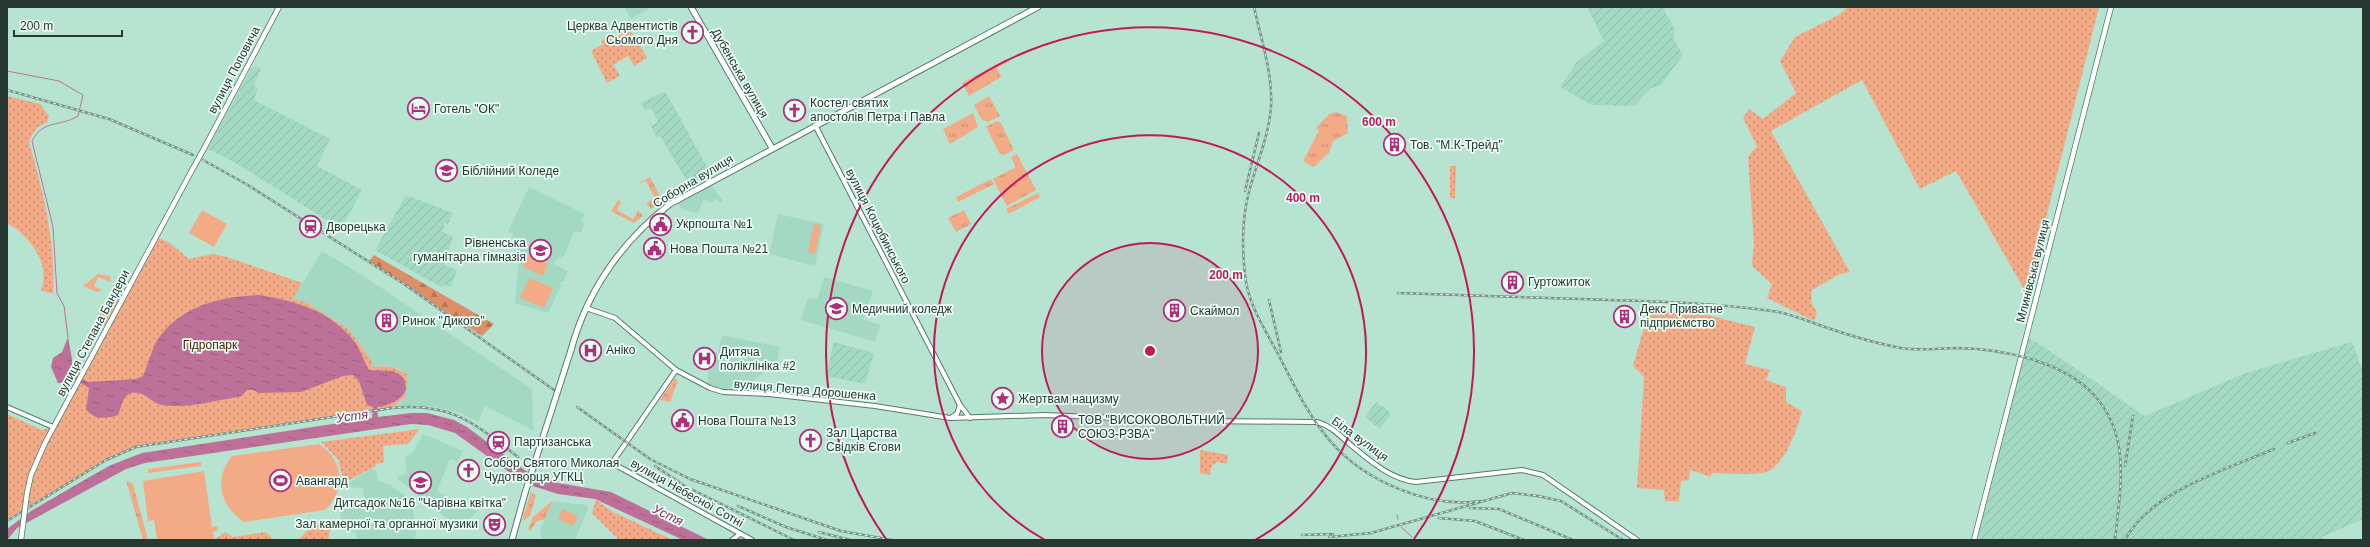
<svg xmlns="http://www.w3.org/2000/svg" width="2370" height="547" viewBox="0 0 2370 547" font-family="Helvetica,sans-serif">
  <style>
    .built { fill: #a3d9c3 }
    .industrial { fill: url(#industrial-furrows) }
    .grass { fill: url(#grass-tufts) }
    .forest { fill: url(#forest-firs) }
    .park { fill: url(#park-dots) }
    .pitch { fill: #f3ab87 }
    .water { fill: url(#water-ripples) }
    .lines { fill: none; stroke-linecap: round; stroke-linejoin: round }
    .stream { stroke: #bd7199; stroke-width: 1 }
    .tertiary-casing { stroke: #527d6c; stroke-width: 6 }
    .secondary-casing { stroke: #527d6c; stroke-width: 6 }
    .primary-casing { stroke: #527d6c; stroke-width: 7 }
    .tertiary { stroke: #fff; stroke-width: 4 }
    .secondary { stroke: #fff; stroke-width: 4.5 }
    .primary { stroke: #fff; stroke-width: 5 }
    .rail-casing { stroke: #759588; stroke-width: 2.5 }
    .rail { stroke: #ecfef6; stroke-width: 1; stroke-dasharray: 3; stroke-linecap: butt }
    .secondary-bridge-casing { stroke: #527d6c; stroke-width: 6; stroke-linecap: butt }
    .primary-bridge-casing { stroke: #527d6c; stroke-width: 7; stroke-linecap: butt }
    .secondary-bridge { stroke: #fff; stroke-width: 4.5 }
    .primary-bridge { stroke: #fff; stroke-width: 5 }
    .ring { fill: none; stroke: #c2185b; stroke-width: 2 }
    .labels { text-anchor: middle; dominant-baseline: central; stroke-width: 3.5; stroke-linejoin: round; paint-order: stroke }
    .poi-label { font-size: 12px; fill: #263831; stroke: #ecfef6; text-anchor: start }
    .street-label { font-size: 12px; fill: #263831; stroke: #ecfef6 }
    .park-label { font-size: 12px; fill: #4d1d00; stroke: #ecfef6 }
    .water-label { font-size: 13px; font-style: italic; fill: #8c2f65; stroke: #ecfef6 }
    .centre { fill: #c2185b; stroke: #ecfef6; stroke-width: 2 }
    .ring-label { font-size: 12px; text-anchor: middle; font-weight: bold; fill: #c2185b; stroke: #ecfef6; stroke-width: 3.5; stroke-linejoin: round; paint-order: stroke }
  </style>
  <defs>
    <pattern id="industrial-furrows" width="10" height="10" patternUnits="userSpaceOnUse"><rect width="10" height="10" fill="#a3d9c3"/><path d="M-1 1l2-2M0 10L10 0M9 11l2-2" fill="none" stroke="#8cbba8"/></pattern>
    <pattern id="grass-tufts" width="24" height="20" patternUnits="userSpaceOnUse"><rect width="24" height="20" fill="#f3ab87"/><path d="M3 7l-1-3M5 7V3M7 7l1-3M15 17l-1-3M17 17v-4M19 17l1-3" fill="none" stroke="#c58c6f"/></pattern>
    <pattern id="forest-firs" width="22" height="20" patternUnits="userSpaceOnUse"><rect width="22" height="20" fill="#dd8f67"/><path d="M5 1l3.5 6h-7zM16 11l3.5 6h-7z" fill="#b37655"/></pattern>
    <pattern id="park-dots" width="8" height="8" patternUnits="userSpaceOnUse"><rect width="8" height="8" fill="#f3ab87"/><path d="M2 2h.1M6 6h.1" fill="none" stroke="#c58c6f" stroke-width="1.8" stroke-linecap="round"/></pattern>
    <pattern id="water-ripples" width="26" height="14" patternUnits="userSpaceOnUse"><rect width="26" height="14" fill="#bd7199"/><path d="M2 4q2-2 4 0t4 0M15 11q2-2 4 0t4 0" fill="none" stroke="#995e7d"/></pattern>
  </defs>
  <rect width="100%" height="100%" fill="#b7e4d1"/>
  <g class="built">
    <path d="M624,7H652L631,19Z"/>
    <path d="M709,183L723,201L722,203L715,199L712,203L704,199L698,213L684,210L677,204Z"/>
    <path d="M529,187L585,214L581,221L585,222L581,233L574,231L565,254L561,258L558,257L554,264L568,271L563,282H560L561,286L548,313L515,303L519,259L515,238L512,237L513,234L508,232Z"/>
    <path d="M778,214L824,224L815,266L769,254Z"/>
    <path d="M322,251L362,275L532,389L533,430L485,406L478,422L460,413L432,406H394L404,399L407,374L399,369L382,365L372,367V361L348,329L307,303L293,299Z"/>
    <path d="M824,277L873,291L863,319L880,325L875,342L801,320L808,298L816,299L818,297Z"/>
    <path d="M722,335L780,347L775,372L767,370L754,380L753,391L723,389L708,385V371L693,365L700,347L718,353Z"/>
    <path d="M423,434L463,451L457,462L450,459L437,491L478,512L457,527L398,479L397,476L407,474L405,458L413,452Z"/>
    <path d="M371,469L376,470L378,481L389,484L412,501L416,535L414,540H358L355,532L347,531L342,527L340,509L342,502H346L347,505L365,503L363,488L346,487L350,482Z"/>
    <path d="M552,501L587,505L588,509L575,540H545L541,538L540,530Z"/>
  </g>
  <g class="industrial">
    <path d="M1587,7H1665V12L1675,30L1673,37L1683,55L1660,86L1651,88L1634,106L1592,105L1560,87L1577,62L1604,41Z"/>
    <path d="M255,66L261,68L254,86L258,88L254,100L330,139L317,166L362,190L341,229L239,165L208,149L251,69Z"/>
    <path d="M665,91L711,174L690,186L660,136L657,138L651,126L658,122L651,108L645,111L641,103Z"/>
    <path d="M406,195L453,213L448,224L445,223L442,232L453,236L444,265L457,270L451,287L444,285L441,287L375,250Z"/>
    <path d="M2026,337L2038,343L2145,416L2246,373L2351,342L2353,344L2363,372V519L2322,537L2323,540H1974Z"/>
    <path d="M834,342L874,353L865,384L826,376Z"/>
    <path d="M1376,402L1383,407L1384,406L1391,414L1380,429L1365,417Z"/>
  </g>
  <g class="grass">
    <path d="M1006,59L1008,62L997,68L1001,77L969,96L962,83Z"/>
    <path d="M989,96L1000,116L988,122L982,120L974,105Z"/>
    <path d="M1336,112L1347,116L1348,133L1333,141L1329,153L1314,167L1303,161L1319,130L1316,128L1329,114Z"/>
    <path d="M973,113L978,127L950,144L943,129Z"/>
    <path d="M997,121L1001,123L1014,150L1004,155L999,153L986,127Z"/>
    <path d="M1017,154L1036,190L1007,206L993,179L1016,167L1011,157Z"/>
    <path d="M650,177L662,200L651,209L646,203L655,198L646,181L636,185Z"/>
    <path d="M991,179L994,184L958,202L956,197Z"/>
    <path d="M1038,193L1040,197L1009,214L1006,209Z"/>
    <path d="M618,200L621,202L617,210L633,219L638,210L643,216L634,223L611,211Z"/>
    <path d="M964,210L971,224L956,232L948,218Z"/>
    <path d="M98,274L110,276L111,282L98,277L94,286L102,290L97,292L83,286Z"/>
    <path d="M114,296L119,299L118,301L105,325H102L99,320L102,307L104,310L108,305L106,301Z"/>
    <path d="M675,378L678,380L670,402L660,400Z"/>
    <path d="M126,480L133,484L148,540H143Z"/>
    <path d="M531,492L536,495L530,516L522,521Z"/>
    <path d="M552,501L545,519L537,521L530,531L528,529L533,517Z"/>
  </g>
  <path class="forest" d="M374,255L494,324L482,336L369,261Z"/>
  <g class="park">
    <path d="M1848,7H2099L2028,290L2024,289L1956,171L1920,189L1862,80L1771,131L1850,272L1840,274L1812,290L1811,302L1817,312L1814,321L1767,298L1772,284L1753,267L1752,263L1754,244L1748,157L1757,146L1743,118L1749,109L1763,119L1796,93L1780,61L1795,37L1839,15Z"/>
    <path d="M630,29L647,58L634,66L628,56L613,65L620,76L607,83L591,51L603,44L601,41L609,36L615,37Z"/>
    <path d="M7,96L40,104L49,116L47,123C36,126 33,132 29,142C43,192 56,241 53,294L41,290C51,262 29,236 7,223Z"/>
    <path d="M1450,166H1456L1455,198H1450Z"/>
    <path d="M156,237L170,243L189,259L213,254L227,257L302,283L293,299L307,303L348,329L372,361V367C385,365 395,367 407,374L406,396L392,408L136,447L106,460L7,521V414L42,430L53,427Z"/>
    <path d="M1653,311L1707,315L1755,327L1745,364L1770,370L1766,380L1786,387V402L1802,411C1797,430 1784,470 1762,473C1746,475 1728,473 1712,473L1711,477L1690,470L1689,480L1681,481L1679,501H1665L1664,490L1637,488L1644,377L1633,366L1644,327Z"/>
    <path d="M420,429L408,444L383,446L384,462L376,464V466L344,483L338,459L321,442Z"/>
    <path d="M1200,450L1228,455L1227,464L1217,462L1212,466L1210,475L1200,473Z"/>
    <path d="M596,500L613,512L673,540H619L592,513Z"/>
    <path d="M332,523L328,540H298L312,526Z"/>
    <path d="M225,532L233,537L266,532L274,540H214Z"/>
  </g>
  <g class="pitch">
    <path d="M202,210L227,224L214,247L189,233Z"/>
    <path d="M814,224L821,225L815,254L808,252Z"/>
    <path d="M528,255L548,264L543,276L523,267Z"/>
    <path d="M529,278L553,288L544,308L520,298Z"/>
    <path d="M319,444C344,460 346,490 325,510L244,522C220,506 213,479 232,456Z"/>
    <path d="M201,462V466L148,473V469Z"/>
    <path d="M204,471L212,527L217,526L218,530L213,532L214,540H157L154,520L148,521L143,481Z"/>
    <path d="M562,509L578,516L573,526L558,519Z"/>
  </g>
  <path class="water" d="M260,295C295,301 331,311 354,341C361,350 364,362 369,370L393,371L402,376C415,395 392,405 377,407L378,417L411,413H427L454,420L467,427L526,471L558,483L611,492L709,540H683L595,499L558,494L533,486L520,480L455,433L428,425L411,424L145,463L126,469L17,528L7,540V529L31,511L93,475L111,465L142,453L372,418L373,407L367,405L359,381L353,375L343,376L301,392L258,393L254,390H247L242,396C219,400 186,409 162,405C150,403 143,388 129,394C122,397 121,409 118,415C107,419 93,420 86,409L89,388L71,377L66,382L58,383L51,367L53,358L62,352L68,337L72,359V373L88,382L137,379L143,376C148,365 151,350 158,339C181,305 222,296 260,295Z"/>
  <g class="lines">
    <g class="stream">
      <path d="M7,71L59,81L83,95L78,116C61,127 43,119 32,141L53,227L57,293L64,306L68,337"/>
      <path d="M1397,515L1398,519"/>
      <path d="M1401,527L1412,537"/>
    </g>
    <defs>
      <g id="tertiary">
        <path d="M815,125L960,405L970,418"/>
        <path d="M586,308L615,318L676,370L710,388L723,392L769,394L875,406L950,418L1044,415L1197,421L1317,422C1332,426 1341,437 1352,446C1370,461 1392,480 1416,482L1522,470L1543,475L1637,540"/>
        <path d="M676,370L612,463L752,540"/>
        <path d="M7,407L53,427"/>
        <path d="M952,417L957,414L960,405"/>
        <path d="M732,540L740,534"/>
      </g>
      <g id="secondary">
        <path d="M207,143L279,7"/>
        <path d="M27,493L31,475L45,443L191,172"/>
        <path d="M1974,540L2111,7"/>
      </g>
      <g id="primary">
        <path d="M691,7L772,148"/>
        <path d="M571,350C587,291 622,241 670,204L1038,7"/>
        <path d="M512,540L525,493"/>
      </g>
    </defs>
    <use href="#tertiary" class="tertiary-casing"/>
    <use href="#secondary" class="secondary-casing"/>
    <use href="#primary" class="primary-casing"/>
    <use href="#tertiary" class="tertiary"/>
    <use href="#secondary" class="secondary"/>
    <use href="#primary" class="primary"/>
    <defs>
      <g id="rail">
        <path d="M1254,7C1261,39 1273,74 1271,107C1269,136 1256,164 1249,192C1242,218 1242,248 1245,274C1247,302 1264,328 1277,352C1293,383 1308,416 1331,442C1365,481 1429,509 1481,501"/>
        <path d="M7,90L109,119L193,155"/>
        <path d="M203,160L246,184L404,284L554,390"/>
        <path d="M1245,191L1259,133"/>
        <path d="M1398,293C1459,295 1520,297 1581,299C1645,301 1708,302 1772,311C1789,313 1805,320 1822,326C1848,335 1874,343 1901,348C1920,351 1939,348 1958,348C2003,349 2063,361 2094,395C2132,436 2120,490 2115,540"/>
        <path d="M1269,300L1281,352"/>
        <path d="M577,407L650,459L690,479L841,531L892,540"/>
        <path d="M2288,443L2315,433"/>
        <path d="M655,466L685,486L794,540"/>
        <path d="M2125,466L2133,416"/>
        <path d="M738,506L786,527L827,540"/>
        <path d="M1470,508L1499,509L1573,540"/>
        <path d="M1439,518L1475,521L1524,540"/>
        <path d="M7,521L106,460L136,447L392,408C452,402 474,423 518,457"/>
        <path d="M819,532L850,540"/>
        <path d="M1302,535L1333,534"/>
        <path d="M1329,537L1371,533L1512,493L1538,496L1561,501L1623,540"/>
        <path d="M2125,540C2151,491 2225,470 2274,449"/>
      </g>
    </defs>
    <use href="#rail" class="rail-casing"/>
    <use href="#rail" class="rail"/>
    <defs>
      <g id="secondary-bridge">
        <path d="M191,172L207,143"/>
        <path d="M21,540L27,493"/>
      </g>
      <path id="primary-bridge" d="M525,493L571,350"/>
    </defs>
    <use href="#secondary-bridge" class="secondary-bridge-casing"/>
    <use href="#primary-bridge" class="primary-bridge-casing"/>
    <use href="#secondary-bridge" class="secondary-bridge"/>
    <use href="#primary-bridge" class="primary-bridge"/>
  </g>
  <circle cx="1150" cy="351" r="108" fill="#c2185b" fill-opacity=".12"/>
  <g class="ring">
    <circle cx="1150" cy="351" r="108"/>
    <path d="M1045 540A216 216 0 1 1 1255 540"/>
    <path d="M886 539A324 324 0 1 1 1414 539"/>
  </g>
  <defs>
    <symbol id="church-ring" viewBox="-11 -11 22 22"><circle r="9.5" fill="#ecfef6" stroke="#af2f7d" stroke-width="1.5"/><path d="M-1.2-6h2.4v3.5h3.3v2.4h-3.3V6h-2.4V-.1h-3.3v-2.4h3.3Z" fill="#af2f7d"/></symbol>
    <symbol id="hotel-ring" viewBox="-11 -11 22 22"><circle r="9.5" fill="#ecfef6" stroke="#af2f7d" stroke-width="1.5"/><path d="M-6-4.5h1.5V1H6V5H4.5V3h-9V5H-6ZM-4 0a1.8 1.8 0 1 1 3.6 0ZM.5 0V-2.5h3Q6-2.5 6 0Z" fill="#af2f7d"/></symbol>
    <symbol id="building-ring" viewBox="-11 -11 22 22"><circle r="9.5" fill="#ecfef6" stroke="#af2f7d" stroke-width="1.5"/><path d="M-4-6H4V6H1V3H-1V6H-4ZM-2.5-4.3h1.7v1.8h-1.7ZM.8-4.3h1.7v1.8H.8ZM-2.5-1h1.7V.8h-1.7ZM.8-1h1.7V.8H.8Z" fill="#af2f7d"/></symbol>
    <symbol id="university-ring" viewBox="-11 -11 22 22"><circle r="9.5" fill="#ecfef6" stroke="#af2f7d" stroke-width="1.5"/><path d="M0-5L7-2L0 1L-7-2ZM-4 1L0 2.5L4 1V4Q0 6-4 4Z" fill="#af2f7d"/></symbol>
    <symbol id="civic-ring" viewBox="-11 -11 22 22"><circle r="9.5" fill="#ecfef6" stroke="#af2f7d" stroke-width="1.5"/><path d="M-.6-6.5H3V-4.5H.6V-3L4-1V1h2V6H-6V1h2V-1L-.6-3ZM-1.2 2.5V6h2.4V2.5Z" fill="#af2f7d"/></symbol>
    <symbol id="station-ring" viewBox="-11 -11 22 22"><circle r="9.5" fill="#ecfef6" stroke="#af2f7d" stroke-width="1.5"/><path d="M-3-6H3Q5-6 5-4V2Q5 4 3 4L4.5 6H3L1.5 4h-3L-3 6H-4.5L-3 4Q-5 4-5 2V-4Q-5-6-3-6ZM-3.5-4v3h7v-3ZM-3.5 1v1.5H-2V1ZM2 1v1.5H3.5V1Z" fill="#af2f7d"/></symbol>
    <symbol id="school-ring" viewBox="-11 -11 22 22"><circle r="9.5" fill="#ecfef6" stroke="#af2f7d" stroke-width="1.5"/><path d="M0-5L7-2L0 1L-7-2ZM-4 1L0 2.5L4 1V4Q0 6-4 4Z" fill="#af2f7d"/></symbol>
    <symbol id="hospital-ring" viewBox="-11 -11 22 22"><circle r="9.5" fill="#ecfef6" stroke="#af2f7d" stroke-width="1.5"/><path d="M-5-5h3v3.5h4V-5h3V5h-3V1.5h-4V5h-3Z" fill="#af2f7d"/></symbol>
    <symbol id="sight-ring" viewBox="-11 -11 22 22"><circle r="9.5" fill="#ecfef6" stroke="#af2f7d" stroke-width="1.5"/><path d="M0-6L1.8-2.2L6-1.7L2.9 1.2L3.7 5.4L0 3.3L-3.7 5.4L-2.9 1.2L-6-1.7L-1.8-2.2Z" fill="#af2f7d"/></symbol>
    <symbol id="stadium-ring" viewBox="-11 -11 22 22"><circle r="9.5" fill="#ecfef6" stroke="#af2f7d" stroke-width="1.5"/><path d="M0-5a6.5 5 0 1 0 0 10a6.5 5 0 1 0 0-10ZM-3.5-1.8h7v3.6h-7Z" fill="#af2f7d"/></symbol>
    <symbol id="theatre-ring" viewBox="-11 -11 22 22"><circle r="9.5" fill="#ecfef6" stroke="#af2f7d" stroke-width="1.5"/><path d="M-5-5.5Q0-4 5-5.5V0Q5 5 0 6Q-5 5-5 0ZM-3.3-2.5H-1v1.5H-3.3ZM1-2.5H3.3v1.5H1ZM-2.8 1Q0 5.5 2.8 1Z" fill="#af2f7d"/></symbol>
  </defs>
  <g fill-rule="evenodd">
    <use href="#church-ring" x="680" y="20" width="25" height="25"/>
    <use href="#hotel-ring" x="406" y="96" width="25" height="25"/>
    <use href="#church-ring" x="782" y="98" width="25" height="25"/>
    <use href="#building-ring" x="1382" y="132" width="25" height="25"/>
    <use href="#university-ring" x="434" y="158" width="25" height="25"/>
    <use href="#civic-ring" x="648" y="212" width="25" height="25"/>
    <use href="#station-ring" x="298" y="214" width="25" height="25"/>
    <use href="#civic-ring" x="642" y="236" width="25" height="25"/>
    <use href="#school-ring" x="528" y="238" width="25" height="25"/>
    <use href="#building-ring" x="1500" y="270" width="25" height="25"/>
    <use href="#university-ring" x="824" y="296" width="25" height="25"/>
    <use href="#building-ring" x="1162" y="298" width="25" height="25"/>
    <use href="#building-ring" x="1612" y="304" width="25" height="25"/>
    <use href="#building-ring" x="374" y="308" width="25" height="25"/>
    <use href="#hospital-ring" x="578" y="338" width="25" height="25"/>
    <use href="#hospital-ring" x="692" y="346" width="25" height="25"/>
    <use href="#sight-ring" x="990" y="386" width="25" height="25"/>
    <use href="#civic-ring" x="670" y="408" width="25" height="25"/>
    <use href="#building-ring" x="1050" y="414" width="25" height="25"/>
    <use href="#church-ring" x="798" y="428" width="25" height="25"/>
    <use href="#station-ring" x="486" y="430" width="25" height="25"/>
    <use href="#church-ring" x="456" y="458" width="25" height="25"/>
    <use href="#stadium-ring" x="268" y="468" width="25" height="25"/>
    <use href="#school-ring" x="408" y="470" width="25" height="25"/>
    <use href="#theatre-ring" x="482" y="512" width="25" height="25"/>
  </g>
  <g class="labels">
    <g class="poi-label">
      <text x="678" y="26" text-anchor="end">Церква Адвентистів<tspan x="678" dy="14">Сьомого Дня</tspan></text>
      <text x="810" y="103">Костел святих<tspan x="810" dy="14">апостолів Петра і Павла</tspan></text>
      <text x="434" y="109">Готель "ОК"</text>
      <text x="1410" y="145">Тов. "М.К-Трейд"</text>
      <text x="462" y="171">Біблійний Коледе</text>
      <text x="676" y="224">Укрпошта №1</text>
      <text x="326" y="227">Дворецька</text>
      <text x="526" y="243" text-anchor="end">Рівненська<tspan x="526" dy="14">гуманітарна гімназія</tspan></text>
      <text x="670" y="249">Нова Пошта №21</text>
      <text x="1528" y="282">Гуртожиток</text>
      <text x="852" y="309">Медичний коледж</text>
      <text x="1640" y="309">Декс Приватне<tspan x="1640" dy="14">підприємство</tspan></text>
      <text x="1190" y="311">Скаймол</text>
      <text x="402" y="321">Ринок "Дикого"</text>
      <text x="606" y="350">Аніко</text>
      <text x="720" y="352">Дитяча<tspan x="720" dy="14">поліклініка #2</tspan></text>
      <text x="1018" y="399">Жертвам нацизму</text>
      <text x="1078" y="420">ТОВ "ВИСОКОВОЛЬТНИЙ<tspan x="1078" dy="14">СОЮЗ-РЗВА"</tspan></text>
      <text x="698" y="421">Нова Пошта №13</text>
      <text x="826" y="433">Зал Царства<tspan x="826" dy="14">Свідків Єгови</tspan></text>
      <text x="514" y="442">Партизанська</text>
      <text x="484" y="463">Собор Святого Миколая<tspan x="484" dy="14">Чудотворця УГКЦ</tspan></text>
      <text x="296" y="481">Авангард</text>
      <text x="420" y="503" text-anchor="middle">Дитсадок №16 "Чарівна квітка"</text>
      <text x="478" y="524" text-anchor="end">Зал камерної та органної музики</text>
    </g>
    <g class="street-label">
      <text transform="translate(234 70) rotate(-62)">вулиця Поповича</text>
      <text transform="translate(740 73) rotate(60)">Дубенська вулиця</text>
      <text transform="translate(693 181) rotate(-31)">Соборна вулиця</text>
      <text transform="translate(878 226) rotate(63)">вулиця Коцюбинського</text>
      <text transform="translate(2033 271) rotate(-76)">Млинівська вулиця</text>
      <text transform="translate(93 333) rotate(-62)">вулиця Степана Бандери</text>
      <text transform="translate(805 390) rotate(5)">вулиця Петра Дорошенка</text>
      <text transform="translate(1360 439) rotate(36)">Біла вулиця</text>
      <text transform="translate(687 493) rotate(29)">вулиця Небесної Сотні</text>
    </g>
    <g class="park-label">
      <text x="210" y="345">Гідропарк</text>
    </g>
    <g class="water-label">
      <text transform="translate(352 416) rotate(-8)">Устя</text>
      <text transform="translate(668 515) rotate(26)">Устя</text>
    </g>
  </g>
  <circle cx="1150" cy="351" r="6" class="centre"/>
  <g class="ring-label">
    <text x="1379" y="126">600 m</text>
    <text x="1303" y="202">400 m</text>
    <text x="1226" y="279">200 m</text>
  </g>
  <rect width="2370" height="547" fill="none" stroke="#263831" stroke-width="16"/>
  <path d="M14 30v6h108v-6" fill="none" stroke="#263831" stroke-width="2"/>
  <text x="20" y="30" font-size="12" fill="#263831" stroke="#ecfef6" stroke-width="3" paint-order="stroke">200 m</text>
</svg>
